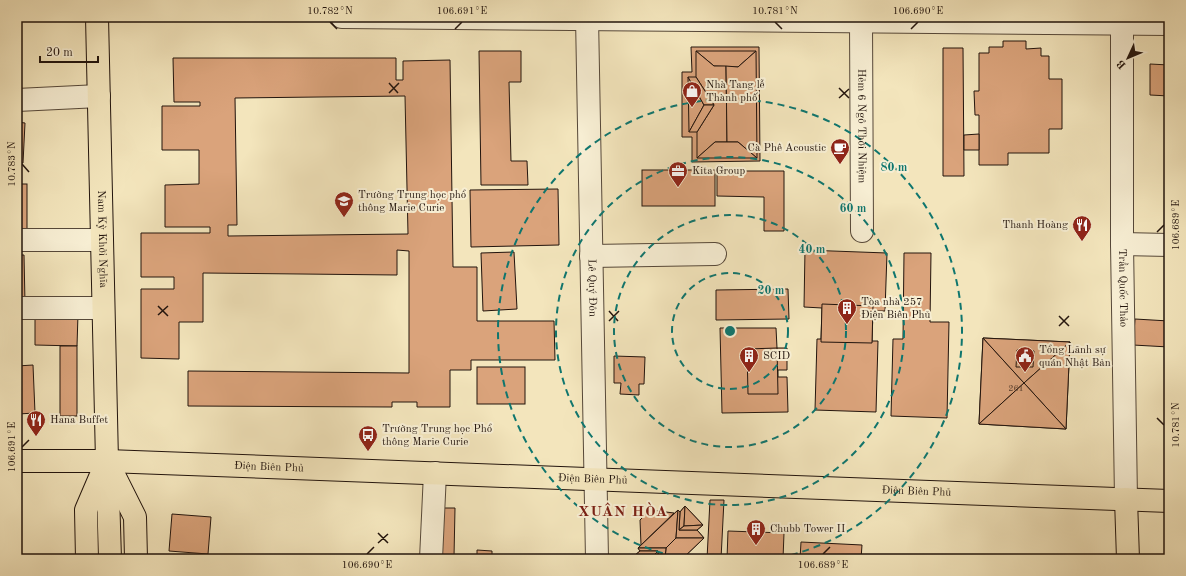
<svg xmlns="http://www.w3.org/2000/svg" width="1186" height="576" viewBox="0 0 1186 576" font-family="'Old Standard TT',serif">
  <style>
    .building { fill: #daa37b; stroke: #22140d; fill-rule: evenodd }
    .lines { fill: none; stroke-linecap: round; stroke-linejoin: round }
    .minor-casing { stroke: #564839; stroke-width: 24 }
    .major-casing { stroke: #22140d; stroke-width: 24 }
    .minor { stroke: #f7eed3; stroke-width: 22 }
    .major { stroke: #f3e5bc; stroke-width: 22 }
    .ticks { fill: none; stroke: #22140d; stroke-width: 1.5 }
    .ring { fill: none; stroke: #0f766e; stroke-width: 2; stroke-dasharray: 7 5 }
    .labels { text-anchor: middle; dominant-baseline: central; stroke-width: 4; stroke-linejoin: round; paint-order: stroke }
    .number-label { font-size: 9px; fill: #503828 }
    .poi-label { font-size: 11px; fill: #22140d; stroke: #f7eed3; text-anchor: start }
    .street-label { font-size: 11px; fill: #22140d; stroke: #f7eed3 }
    .district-label { font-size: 15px; font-weight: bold; letter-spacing: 1px; fill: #7a1f14; stroke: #f7eed3 }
    .centre { fill: #0f766e; stroke: #f7eed3; stroke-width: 2 }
    .ring-label { font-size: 12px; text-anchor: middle; font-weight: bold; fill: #0f766e; stroke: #f7eed3; stroke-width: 4; stroke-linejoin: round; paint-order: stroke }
    .neatline { fill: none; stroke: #22140d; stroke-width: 1.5 }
    .ticks-label { font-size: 10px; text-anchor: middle; fill: #22140d }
  </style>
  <rect width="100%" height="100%" fill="#f3e5bc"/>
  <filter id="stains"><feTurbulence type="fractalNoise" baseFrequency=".005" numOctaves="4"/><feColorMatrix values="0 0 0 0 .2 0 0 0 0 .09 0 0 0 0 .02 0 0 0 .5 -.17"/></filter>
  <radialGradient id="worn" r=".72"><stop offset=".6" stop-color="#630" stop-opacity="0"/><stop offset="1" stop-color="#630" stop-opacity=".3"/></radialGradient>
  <g class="building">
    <path d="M1003,41H1026V49L1041,48V56H1049V79H1062V129H1049V153H1008V165H979V115H975L974,91H979V53H989V47H1003Z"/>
    <path d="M691,47H759L760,161L692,162V137H682V72H692Z"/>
    <path d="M943,48H963L964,176H943Z"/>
    <path d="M479,51H521V82H509L511,161H527L528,185H481Z"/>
    <path d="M696,51H756L738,67L714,66Z"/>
    <path d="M696,51L714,66H726L727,142H715L697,158V132L714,105L696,77Z"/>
    <path d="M756,51L757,158L738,142H727L726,66L738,67Z"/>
    <path d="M173,58H396V80H403V61L450,60L453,267H477V321H554L555,360H471V370H450V407H417V402H392V407L188,406V371L409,373V251L397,250V275L203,273V322H179V359L141,358V289H174V277H141V233H210V227H165V185L199,184V150H162V106H200V102H174ZM405,96L408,234L228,236V225H237L235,98Z"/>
    <path d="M1150,64L1169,65V96L1150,95Z"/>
    <path d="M688,77L704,105L689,132Z"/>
    <path d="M688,77H696L714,105H704Z"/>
    <path d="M704,105H714L697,132H689Z"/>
    <path d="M17,122L25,123L23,163L17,162Z"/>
    <path d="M979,134V150H964V135Z"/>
    <path d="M715,142H738L757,158H697Z"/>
    <rect x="642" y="170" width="73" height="36"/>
    <path d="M717,171H784V231H764V197L717,196Z"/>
    <rect x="17" y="184" width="10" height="53"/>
    <path d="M558,189L559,245L471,247L470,190Z"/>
    <path d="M805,250L887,253L885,311H873L872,341H878L876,412L815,410L817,339H821L822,308L804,307Z"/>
    <path d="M514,252L517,309L483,311L481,253Z"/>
    <path d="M904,253H931L930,322H949L947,418L891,416L893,339H903Z"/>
    <path d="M17,255H24L25,303H17Z"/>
    <path d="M788,289L789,319L716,320V290Z"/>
    <path d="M822,304L873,306L872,343L821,342Z"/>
    <path d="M35,313L78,314L77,346L35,345Z"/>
    <path d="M1135,319L1169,321V347L1133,345Z"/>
    <path d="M720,328H776L777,348H787V370H778V377H787L788,412L722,413Z"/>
    <path d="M983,338L1070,342L1066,429L979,424Z"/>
    <path d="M983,338L1024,383L979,424Z"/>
    <path d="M983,338L1070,342L1024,383Z"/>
    <path d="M1070,342L1066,429L1024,383Z"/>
    <rect x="60" y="346" width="17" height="70"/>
    <path d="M777,348L778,394H748L747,349Z"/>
    <path d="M1017,350L1034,351L1033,367H1016Z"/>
    <path d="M614,356L645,357L644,384H639V395L620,394L621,383H614Z"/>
    <path d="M33,365L35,413L18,414L17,366Z"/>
    <rect x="477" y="367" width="48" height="37"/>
    <path d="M1024,383L1066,429L979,424Z"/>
    <path d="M710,500H724L721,559H707Z"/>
    <path d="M685,506L703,525L697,530L704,538L682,559H636L634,556L640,551L638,548L678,510L680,512Z"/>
    <path d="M685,506L684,526L679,530L680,512Z"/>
    <path d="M685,506L703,525L684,526Z"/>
    <path d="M439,508H455L454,557L437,556Z"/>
    <path d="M650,510L674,513L641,545L640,520Z"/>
    <path d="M678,510L676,538L666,548H638Z"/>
    <path d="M678,510L680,512L679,530H697L704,538H676Z"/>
    <path d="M172,514L211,517L208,554L169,551Z"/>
    <path d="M703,525L697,530H679L684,526Z"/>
    <path d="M728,531L784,533L783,559H727Z"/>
    <path d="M676,538H704L682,559H665L666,548Z"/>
    <path d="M801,542L862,545L861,559H800Z"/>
    <path d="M638,548H666L665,559H658V551H640Z"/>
    <path d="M477,550L492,551V559H477Z"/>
    <path d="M640,551H658L653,556H634Z"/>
    <path d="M658,551V559H653V556Z"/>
    <path d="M634,556H653V559H636Z"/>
  </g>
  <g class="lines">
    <defs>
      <g id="minor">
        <path d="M342,17L1169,24"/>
        <path id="s1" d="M587,17L597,559"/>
        <path id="s2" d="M1122,17V244L1126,499"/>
        <path id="s3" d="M861,21L862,231"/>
        <path d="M17,100L99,96"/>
        <path d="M17,240H102"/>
        <path d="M1122,244L1169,245"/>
        <path d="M591,256L715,254"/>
        <path d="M17,308H103"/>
        <path d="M431,559L435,473"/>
      </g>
      <g id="major">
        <path id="s4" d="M97,17L107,461L110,559"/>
        <path id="s5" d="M17,461H107L1169,501"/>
        <path d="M109,465L135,517L136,559"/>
        <path d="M1126,499L1128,559"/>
        <path d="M87,559L86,510L104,468"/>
      </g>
    </defs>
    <use href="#minor" class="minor-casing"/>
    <use href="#major" class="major-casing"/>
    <use href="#minor" class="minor"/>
    <use href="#major" class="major"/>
  </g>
  <path class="ticks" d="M330,22L337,29M775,22L782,29M455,29L462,22M911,29L918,22M389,83L398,93M839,88L849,98M389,93L399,83M839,98L849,89M22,164L29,172M1157,232L1164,225M158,306L168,316M609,311L618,321M158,315L168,306M1059,316L1069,326M609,321L619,311M1059,326L1069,316M1157,418L1164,425M22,447L29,440M378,533L388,543M378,543L388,534M367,554L374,547M823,554L830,547"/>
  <g class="ring">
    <circle cx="730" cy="331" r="58"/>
    <circle cx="730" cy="331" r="116"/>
    <circle cx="730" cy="331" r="174"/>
    <path d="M686 559A232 232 0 1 1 774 559"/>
  </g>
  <defs>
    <symbol id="shop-pin" viewBox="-11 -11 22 30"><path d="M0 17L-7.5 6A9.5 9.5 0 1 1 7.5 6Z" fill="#8f2418" stroke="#f7eed3"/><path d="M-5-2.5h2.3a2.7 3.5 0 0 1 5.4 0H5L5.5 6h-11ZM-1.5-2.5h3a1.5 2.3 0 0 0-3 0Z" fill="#fff"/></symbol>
    <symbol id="cafe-pin" viewBox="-11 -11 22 30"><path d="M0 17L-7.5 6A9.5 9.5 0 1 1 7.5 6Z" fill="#8f2418" stroke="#f7eed3"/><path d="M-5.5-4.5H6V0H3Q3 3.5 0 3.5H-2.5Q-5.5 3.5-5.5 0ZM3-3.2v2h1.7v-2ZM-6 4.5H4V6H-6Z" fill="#fff"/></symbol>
    <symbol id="office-pin" viewBox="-11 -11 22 30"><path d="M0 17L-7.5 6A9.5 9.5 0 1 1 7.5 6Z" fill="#8f2418" stroke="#f7eed3"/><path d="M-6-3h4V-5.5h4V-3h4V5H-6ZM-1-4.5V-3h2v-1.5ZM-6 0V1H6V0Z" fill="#fff"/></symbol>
    <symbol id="school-pin" viewBox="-11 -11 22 30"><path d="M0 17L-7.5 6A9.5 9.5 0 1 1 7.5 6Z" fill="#8f2418" stroke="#f7eed3"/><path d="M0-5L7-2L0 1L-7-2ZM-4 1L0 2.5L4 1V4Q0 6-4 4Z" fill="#fff"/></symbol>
    <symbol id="restaurant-pin" viewBox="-11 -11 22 30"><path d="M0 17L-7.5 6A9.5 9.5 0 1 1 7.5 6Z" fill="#8f2418" stroke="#f7eed3"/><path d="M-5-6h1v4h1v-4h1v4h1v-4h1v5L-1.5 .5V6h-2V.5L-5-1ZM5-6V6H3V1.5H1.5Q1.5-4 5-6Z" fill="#fff"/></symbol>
    <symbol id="building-pin" viewBox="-11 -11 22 30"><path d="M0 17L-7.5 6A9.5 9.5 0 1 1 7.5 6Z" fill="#8f2418" stroke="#f7eed3"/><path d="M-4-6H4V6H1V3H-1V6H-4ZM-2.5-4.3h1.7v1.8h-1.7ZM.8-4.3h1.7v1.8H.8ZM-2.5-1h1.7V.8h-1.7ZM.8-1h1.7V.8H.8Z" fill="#fff"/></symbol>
    <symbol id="civic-pin" viewBox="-11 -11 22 30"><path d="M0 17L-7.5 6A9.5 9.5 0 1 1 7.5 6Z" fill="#8f2418" stroke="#f7eed3"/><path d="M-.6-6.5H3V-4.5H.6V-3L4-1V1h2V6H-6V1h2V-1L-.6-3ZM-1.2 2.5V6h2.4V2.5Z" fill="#fff"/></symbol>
    <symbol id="bus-pin" viewBox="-11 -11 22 30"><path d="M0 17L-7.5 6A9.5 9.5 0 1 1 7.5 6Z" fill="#8f2418" stroke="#f7eed3"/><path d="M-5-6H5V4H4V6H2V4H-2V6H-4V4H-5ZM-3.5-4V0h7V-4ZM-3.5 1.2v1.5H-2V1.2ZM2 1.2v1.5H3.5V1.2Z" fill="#fff"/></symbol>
  </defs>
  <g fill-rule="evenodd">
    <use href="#shop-pin" x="681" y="80" width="22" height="30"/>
    <use href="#cafe-pin" x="829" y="137" width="22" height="30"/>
    <use href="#office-pin" x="667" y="160" width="22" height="30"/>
    <use href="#school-pin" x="333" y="190" width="22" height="30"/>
    <use href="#restaurant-pin" x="1071" y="214" width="22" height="30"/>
    <use href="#building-pin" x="836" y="297" width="22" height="30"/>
    <use href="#building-pin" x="738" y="345" width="22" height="30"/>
    <use href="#civic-pin" x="1014" y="345" width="22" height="30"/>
    <use href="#restaurant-pin" x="25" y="409" width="22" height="30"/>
    <use href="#bus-pin" x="357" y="424" width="22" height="30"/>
    <use href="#building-pin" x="745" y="518" width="22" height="30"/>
  </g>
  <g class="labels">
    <g class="number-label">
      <text x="1016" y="388">261</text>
    </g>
    <g class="poi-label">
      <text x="706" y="85">Nhà Tang lễ<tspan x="706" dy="13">Thành phố</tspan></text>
      <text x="826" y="148" text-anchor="end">Cà Phê Acoustic</text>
      <text x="692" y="171">Kita Group</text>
      <text x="358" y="195">Trường Trung học phổ<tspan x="358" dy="13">thông Marie Curie</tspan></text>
      <text x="1068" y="225" text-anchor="end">Thanh Hoàng</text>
      <text x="861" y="302">Tòa nhà 257<tspan x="861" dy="13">Điện Biên Phủ</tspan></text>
      <text x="1039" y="350">Tổng Lãnh sự<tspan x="1039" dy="13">quán Nhật Bản</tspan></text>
      <text x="763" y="356">SCID</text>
      <text x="50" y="420">Hana Buffet</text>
      <text x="382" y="429">Trường Trung học Phổ<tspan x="382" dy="13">thông Marie Curie</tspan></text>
      <text x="770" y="529">Chubb Tower II</text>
    </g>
    <g class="street-label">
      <text stroke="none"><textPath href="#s3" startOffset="105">Hẻm 6 Ngô Thời Nhiệm</textPath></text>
      <text stroke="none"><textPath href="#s4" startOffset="222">Nam Kỳ Khởi Nghĩa</textPath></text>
      <text stroke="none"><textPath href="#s1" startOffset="271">Lê Quý Đôn</textPath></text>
      <text stroke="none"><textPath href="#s2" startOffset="271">Trần Quốc Thảo</textPath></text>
      <text stroke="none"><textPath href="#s5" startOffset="252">Điện Biên Phủ</textPath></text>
      <text stroke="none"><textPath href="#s5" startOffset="576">Điện Biên Phủ</textPath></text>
      <text stroke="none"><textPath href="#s5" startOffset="900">Điện Biên Phủ</textPath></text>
    </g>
    <g class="district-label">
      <text x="623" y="512">XUÂN HÒA</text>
    </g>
  </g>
  <circle cx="730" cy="331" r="6" class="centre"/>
  <g class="ring-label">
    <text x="894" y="171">80 m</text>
    <text x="853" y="212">60 m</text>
    <text x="812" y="253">40 m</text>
    <text x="771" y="294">20 m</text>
  </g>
  <rect width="1186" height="576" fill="none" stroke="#f3e5bc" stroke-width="44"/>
  <g transform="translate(1128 58) rotate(226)" stroke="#f7eed3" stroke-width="3" paint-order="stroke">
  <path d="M0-3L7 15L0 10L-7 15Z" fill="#22140d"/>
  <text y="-6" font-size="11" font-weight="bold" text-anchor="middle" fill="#22140d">B</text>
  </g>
  <path d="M40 56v6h58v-6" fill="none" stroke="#22140d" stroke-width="2"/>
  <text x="46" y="56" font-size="12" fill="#22140d" stroke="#f7eed3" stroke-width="3" paint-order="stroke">20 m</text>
  <rect x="22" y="22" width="1142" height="532" class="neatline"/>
  <g class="ticks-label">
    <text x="330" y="14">10.782°N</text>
    <text x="462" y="14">106.691°E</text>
    <text x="775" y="14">10.781°N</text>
    <text x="918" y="14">106.690°E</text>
    <text transform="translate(11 164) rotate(-90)" y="4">10.783°N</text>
    <text transform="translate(1175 225) rotate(-90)" y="4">106.689°E</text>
    <text transform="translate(1175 425) rotate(-90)" y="4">10.781°N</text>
    <text transform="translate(11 447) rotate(-90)" y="4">106.691°E</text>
    <text x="367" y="568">106.690°E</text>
    <text x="823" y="568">106.689°E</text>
  </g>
  <rect width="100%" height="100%" filter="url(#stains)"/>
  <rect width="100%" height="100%" fill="url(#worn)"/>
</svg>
